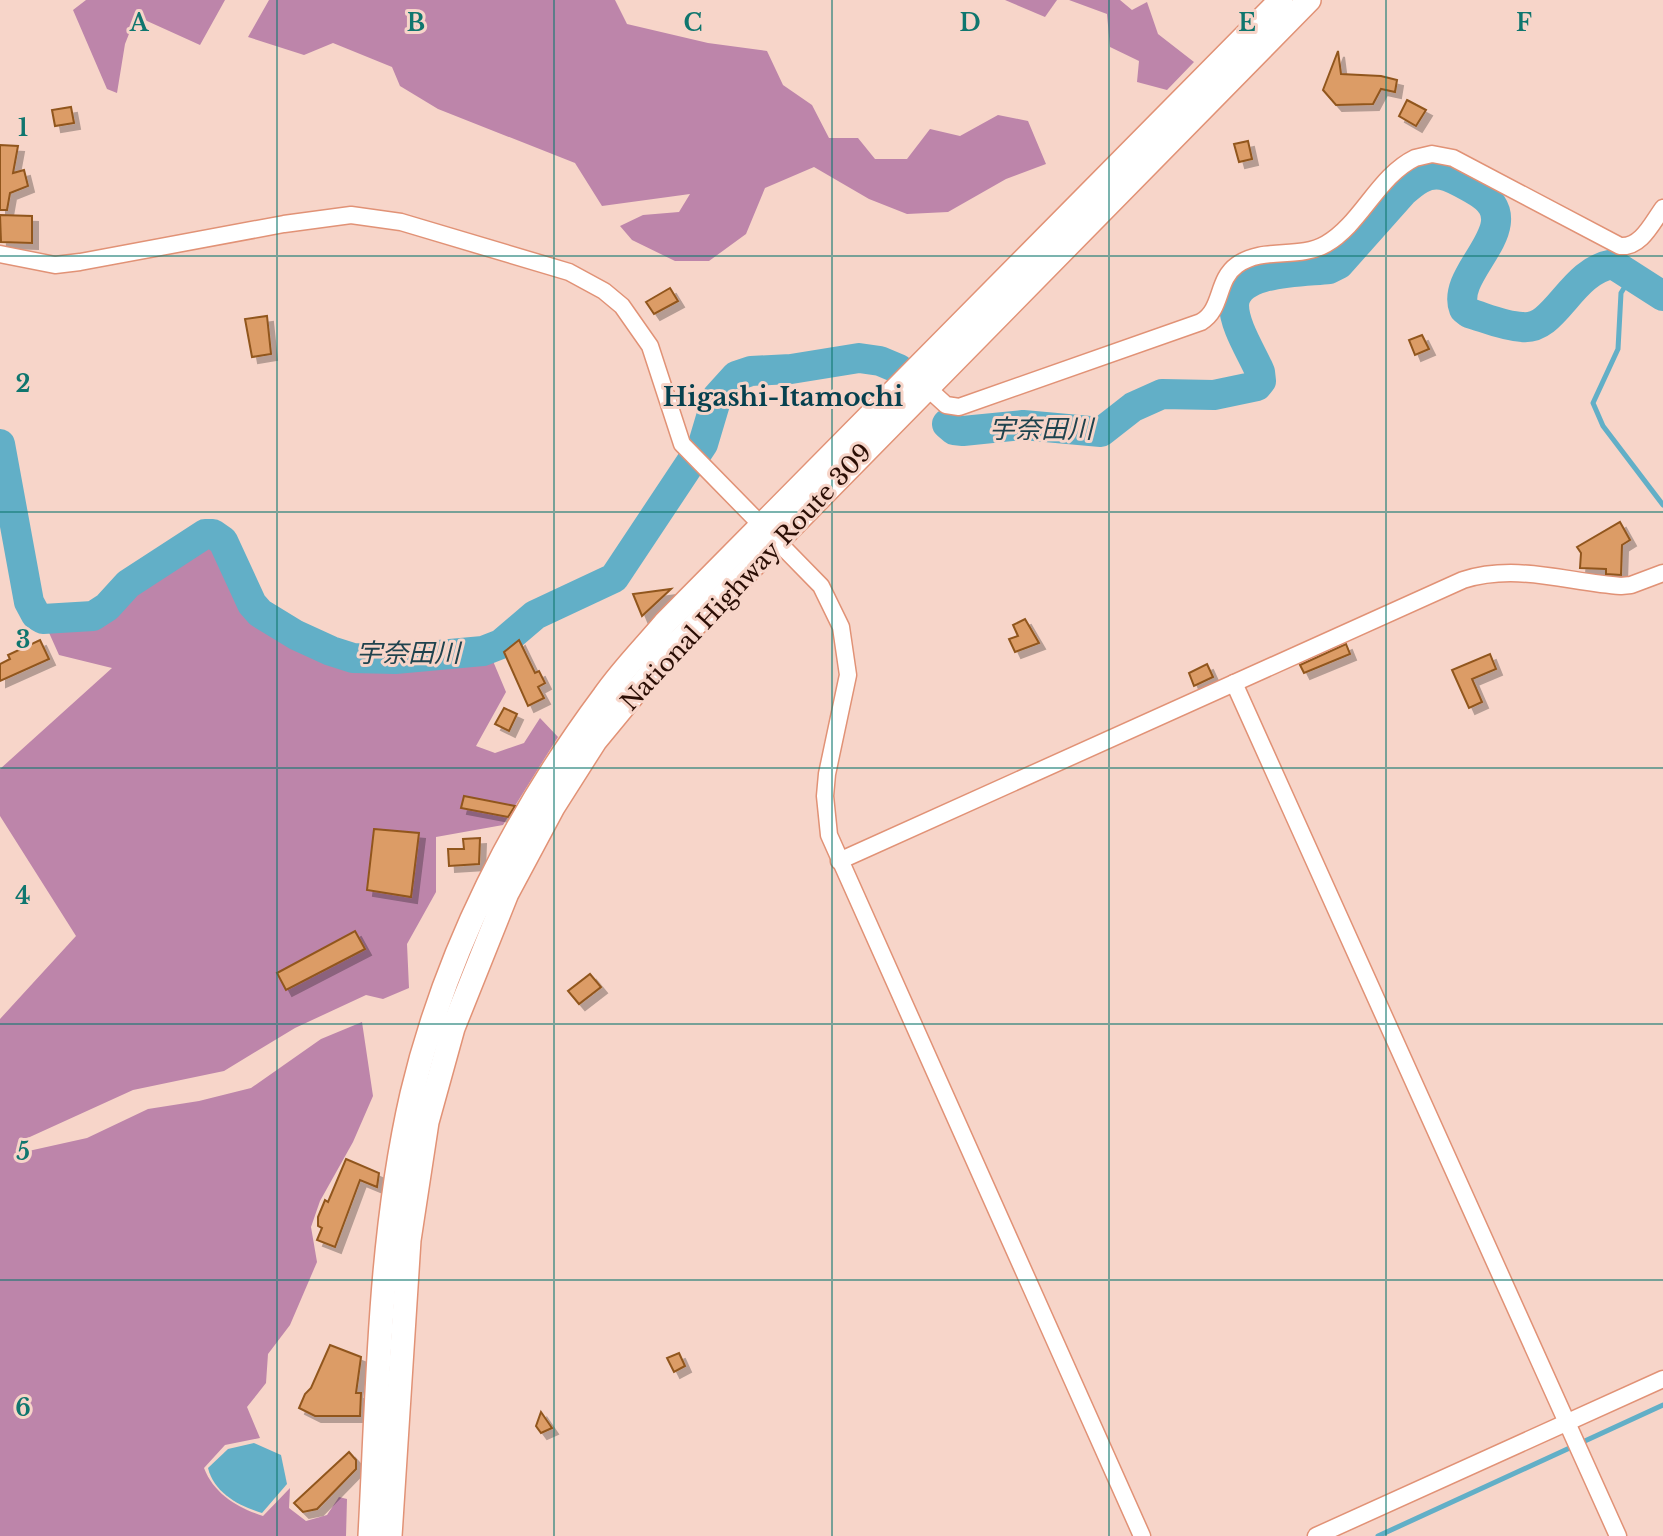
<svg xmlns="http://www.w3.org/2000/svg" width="1663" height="1536" viewBox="0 0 1663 1536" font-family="'Libre Baskerville','Noto Sans JP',serif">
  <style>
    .forest { fill: #bd85aa }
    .water { fill: #62afc7 }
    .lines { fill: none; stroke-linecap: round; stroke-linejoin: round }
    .stream { stroke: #62afc7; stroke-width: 5 }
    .river { stroke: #62afc7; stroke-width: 30 }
    .building { fill: #dc9c66; stroke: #91561e; stroke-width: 2; filter: url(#shadow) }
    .minor-casing { stroke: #e19276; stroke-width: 19 }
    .highway-casing { stroke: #e19276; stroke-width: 26 }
    .minor { stroke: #fff; stroke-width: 16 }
    .highway { stroke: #fff; stroke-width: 23 }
    .grid { fill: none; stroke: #0f766e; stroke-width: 2; stroke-opacity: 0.55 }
    .labels { text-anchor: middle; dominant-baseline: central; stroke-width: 6; stroke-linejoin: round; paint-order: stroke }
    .street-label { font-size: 24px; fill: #2b0e05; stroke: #f7d5c9 }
    .neighbourhood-label { font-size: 26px; font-weight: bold; fill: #06414f; stroke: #f7d5c9 }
    .water-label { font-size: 26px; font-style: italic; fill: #1f434e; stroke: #f7d5c9 }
    .grid-label { font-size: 23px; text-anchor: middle; font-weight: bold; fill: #0f766e; stroke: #f7d5c9; stroke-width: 6; stroke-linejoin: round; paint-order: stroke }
  </style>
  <defs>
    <filter id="shadow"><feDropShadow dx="6" dy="6" stdDeviation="0" flood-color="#0004"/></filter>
  </defs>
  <rect width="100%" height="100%" fill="#f7d5c9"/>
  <g class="forest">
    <path d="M86,0H225L200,45L136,16L125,44L117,93L107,89L73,10Z"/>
    <path d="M269,0H615L627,24L708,43L767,51L783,85L812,105L829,138H858L875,159H907L930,129L960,136L998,115L1028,121L1046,164L1006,179L948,212L907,214L869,199L814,167L765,188L746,234L709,261H675L632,240L620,226L643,215L679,212L690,194L602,206L575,163L438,109L400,86L392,67L333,43L304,55L248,37Z"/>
    <path d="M1005,0H1057L1045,17Z"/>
    <path d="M1069,0H1120L1132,10L1147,2L1158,34L1194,62L1167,90L1137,82L1139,61L1110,47L1107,14Z"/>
    <path d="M200,535L226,540L259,603L323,645L360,659L441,653L485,642L506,692L476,746L495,753L524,743L540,718L558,737L503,825L436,837V892L407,944L409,988L383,999L366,995L295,1028L224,1071L133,1090L21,1141L24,1152L87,1138L148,1109L199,1101L251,1088L321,1039L362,1022L373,1096L353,1142L320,1201L311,1227L317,1262L290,1325L268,1354L266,1383L247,1407L260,1438L225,1445L204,1468C214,1494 238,1508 263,1516L290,1488L289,1508L306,1521L327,1515L339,1497L347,1499L346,1536H0V1019L76,936L0,816V769L112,668L59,655L46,626L57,620C116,638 158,566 200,535Z"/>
  </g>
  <path class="water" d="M254,1443L281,1455L287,1484L262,1513C239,1506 214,1493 208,1468L228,1449Z"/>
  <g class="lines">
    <g class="stream">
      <path d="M1632,275L1621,293L1618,349L1593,403L1603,426L1663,505"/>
      <path d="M1378,1536L1663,1405"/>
    </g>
    <g class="river">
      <path d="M947,424L954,430L963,431L1023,425L1101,432L1133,407L1162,394L1214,395L1257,386L1261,381L1260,372C1252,353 1234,326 1234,305C1235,270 1304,272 1329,269L1339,264L1403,192C1414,182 1426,172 1442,175C1453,177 1465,185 1476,191C1533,224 1449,271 1464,309L1469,313C1486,318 1504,326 1522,327C1556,331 1570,271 1613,264L1663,296"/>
      <path d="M0,444L29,602L36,615L43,619L93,616L107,607L128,584L205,534H213L223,541L252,604L260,613L296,635L331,651L353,658L395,659L483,651L501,644L535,615L614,578L703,444L717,397L736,376L751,371L791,369L859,358L880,361L899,369"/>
    </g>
  </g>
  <g class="building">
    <path d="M1338,51L1341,74L1381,76L1397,80L1395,92L1381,89L1373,104L1336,105L1323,90Z"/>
    <path d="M1407,100L1426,110L1416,126L1399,116Z"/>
    <path d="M71,107L74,123L55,126L52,110Z"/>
    <path d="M1248,141L1252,159L1239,162L1234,144Z"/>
    <path d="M0,145L18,146L13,173L24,170L28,186L10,193L7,210H0Z"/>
    <path d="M0,215L32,216V243L1,242Z"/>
    <path d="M670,288L678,301L654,314L646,302Z"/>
    <path d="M267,316L271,354L252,357L245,319Z"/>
    <path d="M1422,335L1429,349L1415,355L1409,340Z"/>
    <path d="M1620,522L1630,540L1622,545L1621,575L1606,574V569L1580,568L1581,553L1577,547Z"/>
    <path d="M671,589L642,616L633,594Z"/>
    <path d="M1025,619L1039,643L1015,652L1009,639L1018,636L1013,625Z"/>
    <path d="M40,640L49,659L0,681V664L10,659L8,655Z"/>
    <path d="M519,640L535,673L539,671L545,683L538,687L544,698L528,706L504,652Z"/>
    <path d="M1346,644L1350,654L1304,673L1300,665Z"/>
    <path d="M1490,654L1496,669L1472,679L1482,702L1469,708L1452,670Z"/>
    <path d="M1207,664L1213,677L1194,686L1189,673Z"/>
    <path d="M504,708L517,714L509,731L495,724Z"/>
    <path d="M464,796L515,806L508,817L461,808Z"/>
    <path d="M374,829L419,833L411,897L367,890Z"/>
    <path d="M480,838L479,864L449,866L448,849H464L463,839Z"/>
    <path d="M355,931L365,949L286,990L277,973Z"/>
    <path d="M590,974L601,987L579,1004L568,991Z"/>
    <path d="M346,1159L379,1173L377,1187L360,1180L335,1247L317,1240L322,1228L318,1226V1217L325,1200L328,1202Z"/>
    <path d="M330,1345L361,1357L356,1393H361L360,1416H315L299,1408L305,1394L311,1388Z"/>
    <path d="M679,1353L685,1366L674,1372L667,1358Z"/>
    <path d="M541,1412L552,1428L541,1433L536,1426Z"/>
    <path d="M349,1452L356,1460V1469L317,1509L303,1512L294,1503Z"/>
  </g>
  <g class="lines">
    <defs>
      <g id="minor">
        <path d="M0,254L55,265L80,262L284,224L351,215L401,222L569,272L604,291L622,306L650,346L682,444L821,586L841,627L848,675L827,774L825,796L829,835L1142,1536"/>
        <path d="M922,383L946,405L959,407L1201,322C1223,309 1216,280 1237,265C1263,246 1298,260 1326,244C1361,224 1378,176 1415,158L1432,154L1453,158L1620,246C1641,248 1652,223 1663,208"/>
        <path d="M1234,683L1618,1536"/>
        <path d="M839,861L1463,580C1516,563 1567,582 1621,586L1631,585L1663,573"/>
        <path d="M1316,1536L1663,1379"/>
      </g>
      <g id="highway">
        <path d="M370,1536C378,1389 379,1238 412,1094C446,950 516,814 604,696C622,670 645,647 665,623L1281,0"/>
        <path d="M390,1536L409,1240L427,1122L453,1028L507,893L553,807L595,741L670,650L1309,0"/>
      </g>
    </defs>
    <use href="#minor" class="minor-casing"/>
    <use href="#highway" class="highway-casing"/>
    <use href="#minor" class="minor"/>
    <use href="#highway" class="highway"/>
  </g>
  <path class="grid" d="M277,0V1536M554,0V1536M832,0V1536M1109,0V1536M1386,0V1536M0,256H1663M0,512H1663M0,768H1663M0,1024H1663M0,1280H1663"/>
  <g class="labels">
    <g class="street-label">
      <text transform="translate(746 577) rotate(-47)">National Highway Route 309</text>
    </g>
    <g class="neighbourhood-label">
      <text x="783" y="397">Higashi-Itamochi</text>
    </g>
    <g class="water-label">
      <text x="1041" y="429">宇奈田川</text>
      <text x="408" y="653">宇奈田川</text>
    </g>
  </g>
  <g class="grid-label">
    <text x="139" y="31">A</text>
    <text x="416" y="31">B</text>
    <text x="693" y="31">C</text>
    <text x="970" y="31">D</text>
    <text x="1247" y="31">E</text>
    <text x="1524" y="31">F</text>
    <text x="23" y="136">1</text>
    <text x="23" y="392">2</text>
    <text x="23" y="648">3</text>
    <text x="23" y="904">4</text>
    <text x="23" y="1160">5</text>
    <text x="23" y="1416">6</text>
  </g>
</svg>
